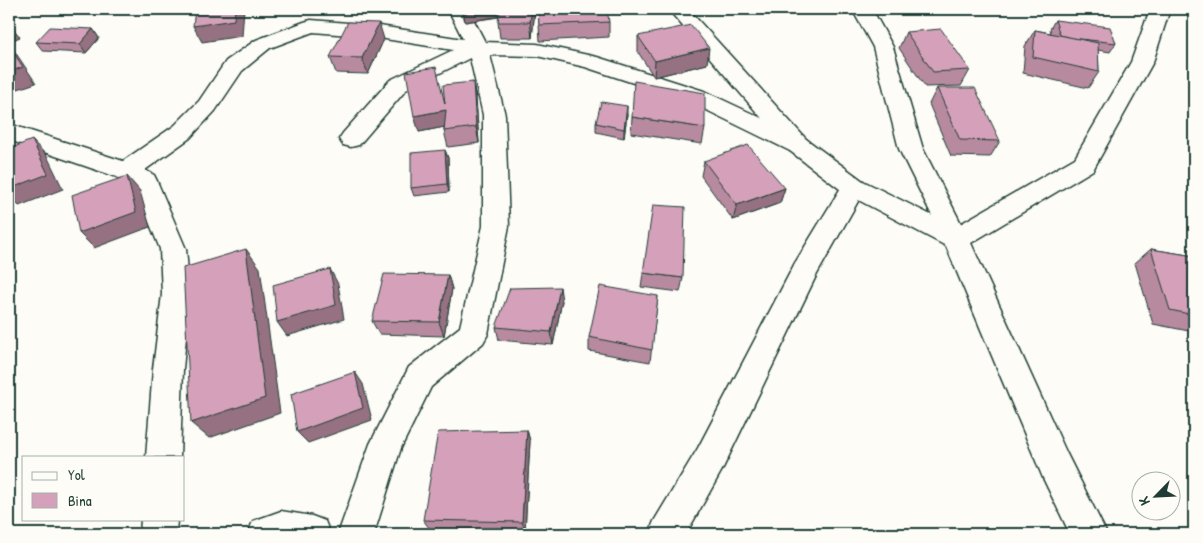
<svg xmlns="http://www.w3.org/2000/svg" width="1203" height="543" viewBox="0 0 1203 543" font-family="'Patrick Hand',sans-serif">
  <style>
    .lines { fill: none; stroke-linecap: round; stroke-linejoin: round }
    .minor-casing { stroke: #1f3d34; stroke-width: 3 }
    .major-casing { stroke: #1f3d34; stroke-width: 3 }
    .minor { fill: #fdfcf7; fill-rule: evenodd }
    .major { fill: #fdfcf7; fill-rule: evenodd }
    .wall { fill: #b78aa0; stroke: #1f3d34 }
    .shaded-wall { fill: #957182; stroke: #1f3d34 }
    .building { fill: #d5a1ba; stroke: #1f3d34 }
  </style>
  <rect width="100%" height="100%" fill="#fdfcf7"/>
  <filter id="ink" filterUnits="userSpaceOnUse"><feTurbulence type="fractalNoise" baseFrequency=".02" numOctaves="2"/><feDisplacementMap in="SourceGraphic" scale="10" xChannelSelector="R" yChannelSelector="G"/><feConvolveMatrix kernelMatrix="1 2 1 2 8 2 1 2 1" color-interpolation-filters="sRGB"/></filter>
  <g filter="url(#ink)">
    <g class="lines">
      <defs>
        <g id="minor">
          <path d="M448,9H468L485,42L537,44L597,57L704,91L806,139L810,145L806,151L798,153L790,151L688,101L585,67L537,56L490,55L505,115L509,226L488,334L483,343L431,387L401,448L374,534H338L370,444L409,367L460,327L483,226V115L470,58L406,90L359,145L351,147L343,145L339,139L343,133L390,80L453,50L373,37L313,32L270,48L242,71L215,111L190,138L145,170L154,175L157,181L186,249L190,294L183,369L180,457H146L153,369L162,294L160,249L135,187L117,177L9,140V124L123,161L174,126L199,101L226,61L256,40L304,22L311,20L373,25L463,39Z"/>
          <path d="M852,9H872L893,47L923,149L969,239L965,246L956,249L947,246L899,149L873,47Z"/>
          <path d="M854,178L863,181L866,187L816,276L722,470L686,534H649L654,521L698,448L795,263L845,181Z"/>
          <path d="M281,511L312,516L325,521L330,534H248L253,521Z"/>
          <path d="M141,519H177L176,534H140Z"/>
        </g>
        <path id="major" d="M668,9H688L806,139L863,181L955,227L1075,158L1131,62L1150,9H1170L1153,62L1093,170L971,243L1067,454L1107,534H1070L1043,478L946,246L845,193L790,151Z"/>
      </defs>
      <use href="#minor" class="minor-casing"/>
      <use href="#major" class="major-casing"/>
      <use href="#minor" class="minor"/>
      <use href="#major" class="major"/>
    </g>
    <g class="wall">
      <path d="M462,9H535L532,38H500L498,22L499,17L465,22Z"/>
      <path d="M538,9L609,22V37L540,41Z"/>
      <path d="M1036,9H1067L1066,12Z"/>
      <path d="M1055,20L1116,43L1110,52L1098,50L1099,72L1088,88L1023,73L1025,46L1035,30L1051,33L1050,29Z"/>
      <path d="M93,29L99,38L86,53L43,51L36,42Z"/>
      <path d="M906,32L970,70L961,86L925,87L899,48Z"/>
      <path d="M638,36L707,64L654,77L638,52Z"/>
      <path d="M384,39L368,74L336,73L330,57Z"/>
      <path d="M473,82L476,98L479,143L448,147L444,131V127L419,132L445,104Z"/>
      <path d="M937,88L1000,141L990,157L951,156L929,104Z"/>
      <path d="M627,114L624,138L596,132V123Z"/>
      <path d="M632,117L705,128L702,144L631,133Z"/>
      <path d="M445,150L448,158L449,192L414,196L411,188Z"/>
      <path d="M704,161L785,188L780,203L733,220L701,176Z"/>
      <path d="M1151,249L1194,256V332L1153,324L1135,263Z"/>
      <path d="M643,273L683,278L680,292L641,287Z"/>
      <path d="M448,275L452,289L444,336L379,334L372,321Z"/>
      <path d="M658,296L650,362L589,351V337Z"/>
      <path d="M562,301L553,345L499,340L496,327Z"/>
      <path d="M527,430L530,441L525,531L430,529L423,520Z"/>
    </g>
    <g class="shaded-wall">
      <path d="M235,9H244L242,36L202,42L193,26Z"/>
      <path d="M463,9H500L501,16L465,22Z"/>
      <path d="M532,9H535L532,38L530,22Z"/>
      <path d="M9,23L20,37L9,42Z"/>
      <path d="M379,23L384,39L368,74L362,58Z"/>
      <path d="M93,29L99,38L86,53L80,44Z"/>
      <path d="M9,43L36,83L9,92Z"/>
      <path d="M709,48L707,64L654,77L655,61Z"/>
      <path d="M473,82L476,98L479,143L476,127Z"/>
      <path d="M627,106V114L624,138V129Z"/>
      <path d="M446,110L450,126L419,132L414,116Z"/>
      <path d="M32,140L47,156L63,189L19,206L9,196V189Z"/>
      <path d="M445,150L448,158L449,192L447,184Z"/>
      <path d="M127,176L140,191L150,227L94,248L79,233Z"/>
      <path d="M785,188L780,203L733,220L737,205Z"/>
      <path d="M246,249L260,268L280,413L209,438L191,423Z"/>
      <path d="M330,269L338,284L344,319L287,336L277,322Z"/>
      <path d="M448,275L452,289L444,336L439,322Z"/>
      <path d="M560,287L562,301L553,345L551,332Z"/>
      <path d="M355,372L363,384L372,420L308,443L297,432Z"/>
      <path d="M527,430L530,441L525,531L522,522Z"/>
    </g>
    <g class="building">
      <path d="M195,9H235L234,20L193,26Z"/>
      <path d="M500,9H532L530,22H498Z"/>
      <path d="M538,9H607L609,22L539,25Z"/>
      <path d="M1055,20L1110,27L1116,43L1072,38L1060,35Z"/>
      <path d="M348,22L379,23L362,58L330,57Z"/>
      <path d="M691,25L709,48L655,61L638,36Z"/>
      <path d="M50,27L93,29L80,44L36,42Z"/>
      <path d="M941,29L970,70L933,72L906,32Z"/>
      <path d="M1035,30L1098,43L1099,72L1033,57Z"/>
      <path d="M9,46L23,67L9,72Z"/>
      <path d="M436,67L445,104L443,85L473,82L476,127L444,131L446,110L414,116L406,72Z"/>
      <path d="M634,81L705,93V128L632,117Z"/>
      <path d="M937,88H975L1000,141L960,140Z"/>
      <path d="M601,102L627,106L624,129L596,123Z"/>
      <path d="M32,140L48,174L9,189V149Z"/>
      <path d="M748,145L785,188L737,205L704,161Z"/>
      <path d="M445,150L447,184L411,188V153Z"/>
      <path d="M127,176L136,212L79,233L72,195Z"/>
      <path d="M653,205L685,207L683,278L643,273Z"/>
      <path d="M246,249L265,398L191,423L183,268Z"/>
      <path d="M1151,249L1194,256V315L1170,310Z"/>
      <path d="M330,269L336,305L277,322L273,285Z"/>
      <path d="M384,274L448,275L439,322L372,321Z"/>
      <path d="M600,286L658,296L652,350L589,337Z"/>
      <path d="M560,287L551,332L496,327L510,288Z"/>
      <path d="M355,372L363,408L297,432L291,394Z"/>
      <path d="M527,430L522,522L423,520L438,432Z"/>
    </g>
  </g>
  <rect width="1203" height="543" fill="none" stroke="#fdfcf7" stroke-width="30"/>
  <rect x="15" y="15" width="1173" height="513" fill="none" stroke="#1f3d34" stroke-width="2" filter="url(#ink)"/>
  <rect x="22" y="456" width="162" height="65" fill="#fdfcf7" stroke="#a4b0a9"/>
  <rect x="32" y="472" width="25" height="8" fill="#fdfcf7" stroke="#a4b0a9"/>
  <text x="68" y="480" font-size="15" fill="#1f3d34">Yol</text>
  <rect x="32" y="493" width="25" height="15" fill="#d5a1ba" stroke="#a4b0a9"/>
  <text x="68" y="506" font-size="15" fill="#1f3d34">Bina</text>
  <g transform="translate(1156 496) rotate(246)"><circle r="24" fill="#fdfcf7" stroke="#a4b0a9"/>
  <path d="M0-4L9 19L0 12L-9 19Z" fill="#1f3d34"/>
  <text y="-8" font-size="14" font-weight="bold" text-anchor="middle" fill="#1f3d34">K</text>
  </g>
</svg>
